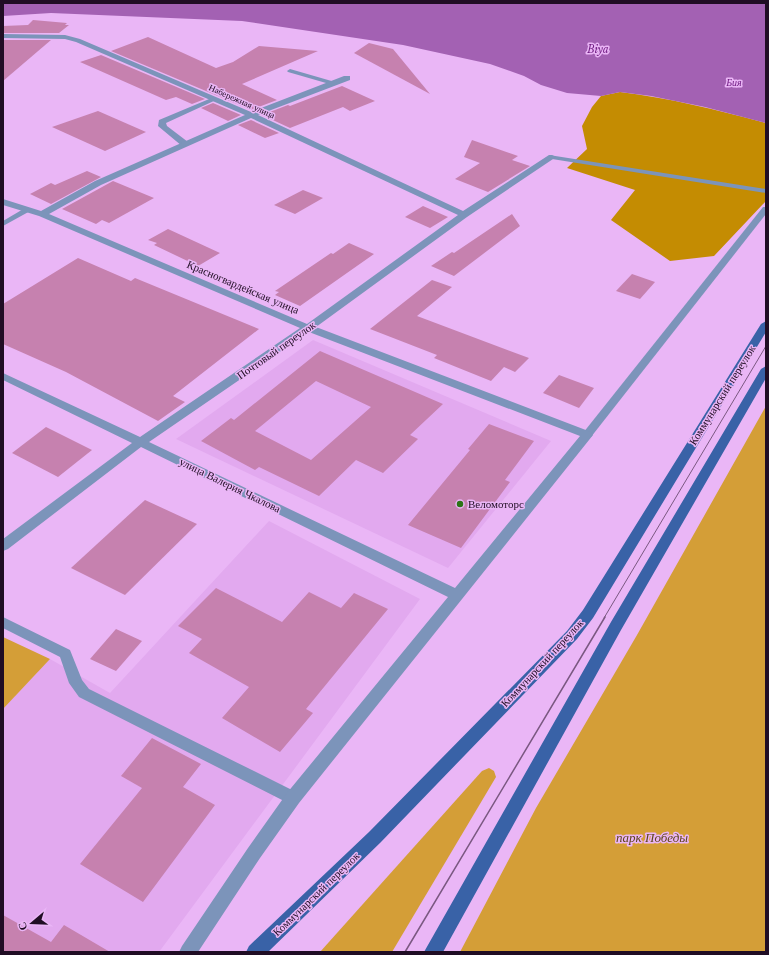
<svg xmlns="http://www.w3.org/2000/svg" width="769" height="955" viewBox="0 0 769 955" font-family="'Libre Baskerville',serif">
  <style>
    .built { fill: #e2a9ef }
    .green { fill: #d49e37 }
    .forest { fill: #c48c02 }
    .water { fill: #a361b3 }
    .building { fill: #c681af; fill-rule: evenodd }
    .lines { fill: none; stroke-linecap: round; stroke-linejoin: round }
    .service { fill: #7c94ba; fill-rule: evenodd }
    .minor { fill: #7c94ba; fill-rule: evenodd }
    .primary { fill: #3962a7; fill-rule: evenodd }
    .tram-far1 { stroke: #7a5881; stroke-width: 1 }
    .tram { stroke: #7a5881; stroke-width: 1.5 }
    .poi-dot { fill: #2c7417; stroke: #eab6f6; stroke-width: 1.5 }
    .labels { text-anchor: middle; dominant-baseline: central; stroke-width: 3; stroke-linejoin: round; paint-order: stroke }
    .far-street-label { font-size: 9px; fill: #200d24; stroke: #eab6f6 }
    .far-water-label { font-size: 10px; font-style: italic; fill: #721e84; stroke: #eab6f6 }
    .street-label { font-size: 11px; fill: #200d24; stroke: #eab6f6 }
    .poi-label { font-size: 11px; fill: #200d24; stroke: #eab6f6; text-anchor: start }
    .near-park-label { font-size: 13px; font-style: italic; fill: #5d4519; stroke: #eab6f6 }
  </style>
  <rect width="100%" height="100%" fill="#eab6f6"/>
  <g class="built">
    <path d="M313,340L551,441L448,568L176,439Z"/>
    <path d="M269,521L420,599L159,952H3V709L50,659L110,693Z"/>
  </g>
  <g class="green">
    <path d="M766,406V952H460L536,808L637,635Z"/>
    <path d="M3,637L50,659L3,709Z"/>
    <path d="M489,768L494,771L496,777L392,952H320L482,771Z"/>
  </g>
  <path class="forest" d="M620,92C669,98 718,110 766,123V201L714,256L670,261L611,220L635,190L567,168L587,149L582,126L592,107L601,96Z"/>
  <path class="water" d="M3,3H766V123L705,107L651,96L620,92L601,96L567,93L541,85L524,76L490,64L403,45L242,21L51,13L3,16Z"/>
  <g class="building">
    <path d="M33,20L67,23L65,25H69L59,33H3V26L28,25Z"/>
    <path d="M148,37L216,68L233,62L259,46L318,51L242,84L277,100L251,110L111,51Z"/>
    <path d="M3,40H51L3,81Z"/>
    <path d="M369,43L393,49L430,94L354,53Z"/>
    <path d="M101,55L205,99L192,104L176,97L166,100L80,62Z"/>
    <path d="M342,86L375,101L350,111L343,107L290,128L262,115L288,105L290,106Z"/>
    <path d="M213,103L241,115L228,121L201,108Z"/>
    <path d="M98,111L146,132L105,151L52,127Z"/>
    <path d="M251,120L279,133L265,138L238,125Z"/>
    <path d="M472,140L518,156L512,160L530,166L488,192L455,179L480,163L464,157Z"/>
    <path d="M87,171L101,177L51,204L30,194L51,183L55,185Z"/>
    <path d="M113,181L154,198L109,223L102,220L96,224L62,209Z"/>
    <path d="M303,190L323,198L295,214L274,205Z"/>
    <path d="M423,206L448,217L430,228L405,217Z"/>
    <path d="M512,214L520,226L454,276L431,266L452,252L454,253Z"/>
    <path d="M168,229L220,253L198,266L154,245L157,243L148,240Z"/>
    <path d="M349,243L374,254L300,306L275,295L279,292L275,291L331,253L333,254Z"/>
    <path d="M78,258L131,281L135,278L259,329L173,396L185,402L158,421L66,372L3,344V304Z"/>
    <path d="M632,274L655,282L640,299L616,291Z"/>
    <path d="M432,280L452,287L417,316L529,358L515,372L504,367L491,381L434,358L437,355L370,329Z"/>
    <path d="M320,351L443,404L410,435L418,439L383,473L356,460L319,496L259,467L255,470L201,441L231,418L234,420ZM316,381L371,407L311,460L255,431Z"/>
    <path d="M559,375L594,388L579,408L543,393Z"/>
    <path d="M489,424L534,441L505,480L510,482L461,548L408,525L470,450L468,449Z"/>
    <path d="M46,427L92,450L58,477L12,453Z"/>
    <path d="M145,500L197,524L125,595L71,568Z"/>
    <path d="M216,588L282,622L309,592L341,608L354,593L388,609L306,709L313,713L280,752L222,718L249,687L189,653L202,639L178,626Z"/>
    <path d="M116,629L142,641L116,671L90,659Z"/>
    <path d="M152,738L201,764L183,787L215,805L143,902L80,864L142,788L121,776Z"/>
    <path d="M3,915L51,942L64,925L110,952H3Z"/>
  </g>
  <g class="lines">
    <g class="service">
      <path d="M290,69L335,82L336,83L333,85L288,72L287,71Z"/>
      <path d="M214,97L216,98V100L166,123L167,126L188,142V146H182L158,126L159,120Z"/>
      <path d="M549,155L766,189V193L552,159H549Z"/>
      <path d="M763,207H766V214L591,437H583L582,435L583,433Z"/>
      <path d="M25,208H28L32,210L3,226V221Z"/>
      <path d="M3,617L70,650L82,680L89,689L298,793L300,798L298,803L293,805L288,803L79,697L69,683L60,657L3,628Z"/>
    </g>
    <path class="minor" d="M3,34L65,35L80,39L251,112L344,76H350V80L258,115L463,211L549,155H552L556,157L467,217L316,327L591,432L593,435L299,803L260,858L198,952H179L182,946L248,848L287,793L448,597L141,447L8,549L3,551V539L132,443L3,380V373L140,437L300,328L39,216L3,205V199L41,211L95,181L245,115L76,42L65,39L3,38ZM251,118L458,215L307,324L49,214L101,185ZM309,332L580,436L455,588L149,442Z"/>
    <g class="primary">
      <path d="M766,321V332L593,618L577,639L381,842L268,952H246L249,946L369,832L567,631L583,610L761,324Z"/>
      <path d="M766,366V378L621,630L443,952H424L611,622L761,369Z"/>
    </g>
    <path class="tram-far1" d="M604,618L766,346"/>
    <path class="tram" d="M405,952L605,617"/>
  </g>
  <circle class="poi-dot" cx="460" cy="504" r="4"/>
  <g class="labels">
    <g class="far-street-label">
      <text transform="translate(242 101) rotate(24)">Набережная улица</text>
    </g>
    <g class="far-water-label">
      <text x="598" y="49">Biya</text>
      <text x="734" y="82">Бия</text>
    </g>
    <g class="street-label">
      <text transform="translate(243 287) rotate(23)">Красногвардейская улица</text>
      <text transform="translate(276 350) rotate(-35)">Почтовый переулок</text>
      <text transform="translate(722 395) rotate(-58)">Коммунарский переулок</text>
      <text transform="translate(230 485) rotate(26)">улица Валерия Чкалова</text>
      <text transform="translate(542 663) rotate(-47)">Коммунарский переулок</text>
      <text transform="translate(316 894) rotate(-44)">Коммунарский переулок</text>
    </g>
    <g class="poi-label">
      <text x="468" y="504">Веломоторс</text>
    </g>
    <g class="near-park-label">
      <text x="652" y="837">парк Победы</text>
    </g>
  </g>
  <rect width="769" height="955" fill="none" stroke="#200d24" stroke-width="8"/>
  <g transform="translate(32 923) rotate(251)" stroke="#eab6f6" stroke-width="3" paint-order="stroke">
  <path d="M0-3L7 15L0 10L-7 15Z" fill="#200d24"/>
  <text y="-6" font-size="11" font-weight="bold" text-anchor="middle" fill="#200d24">С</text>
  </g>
</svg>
